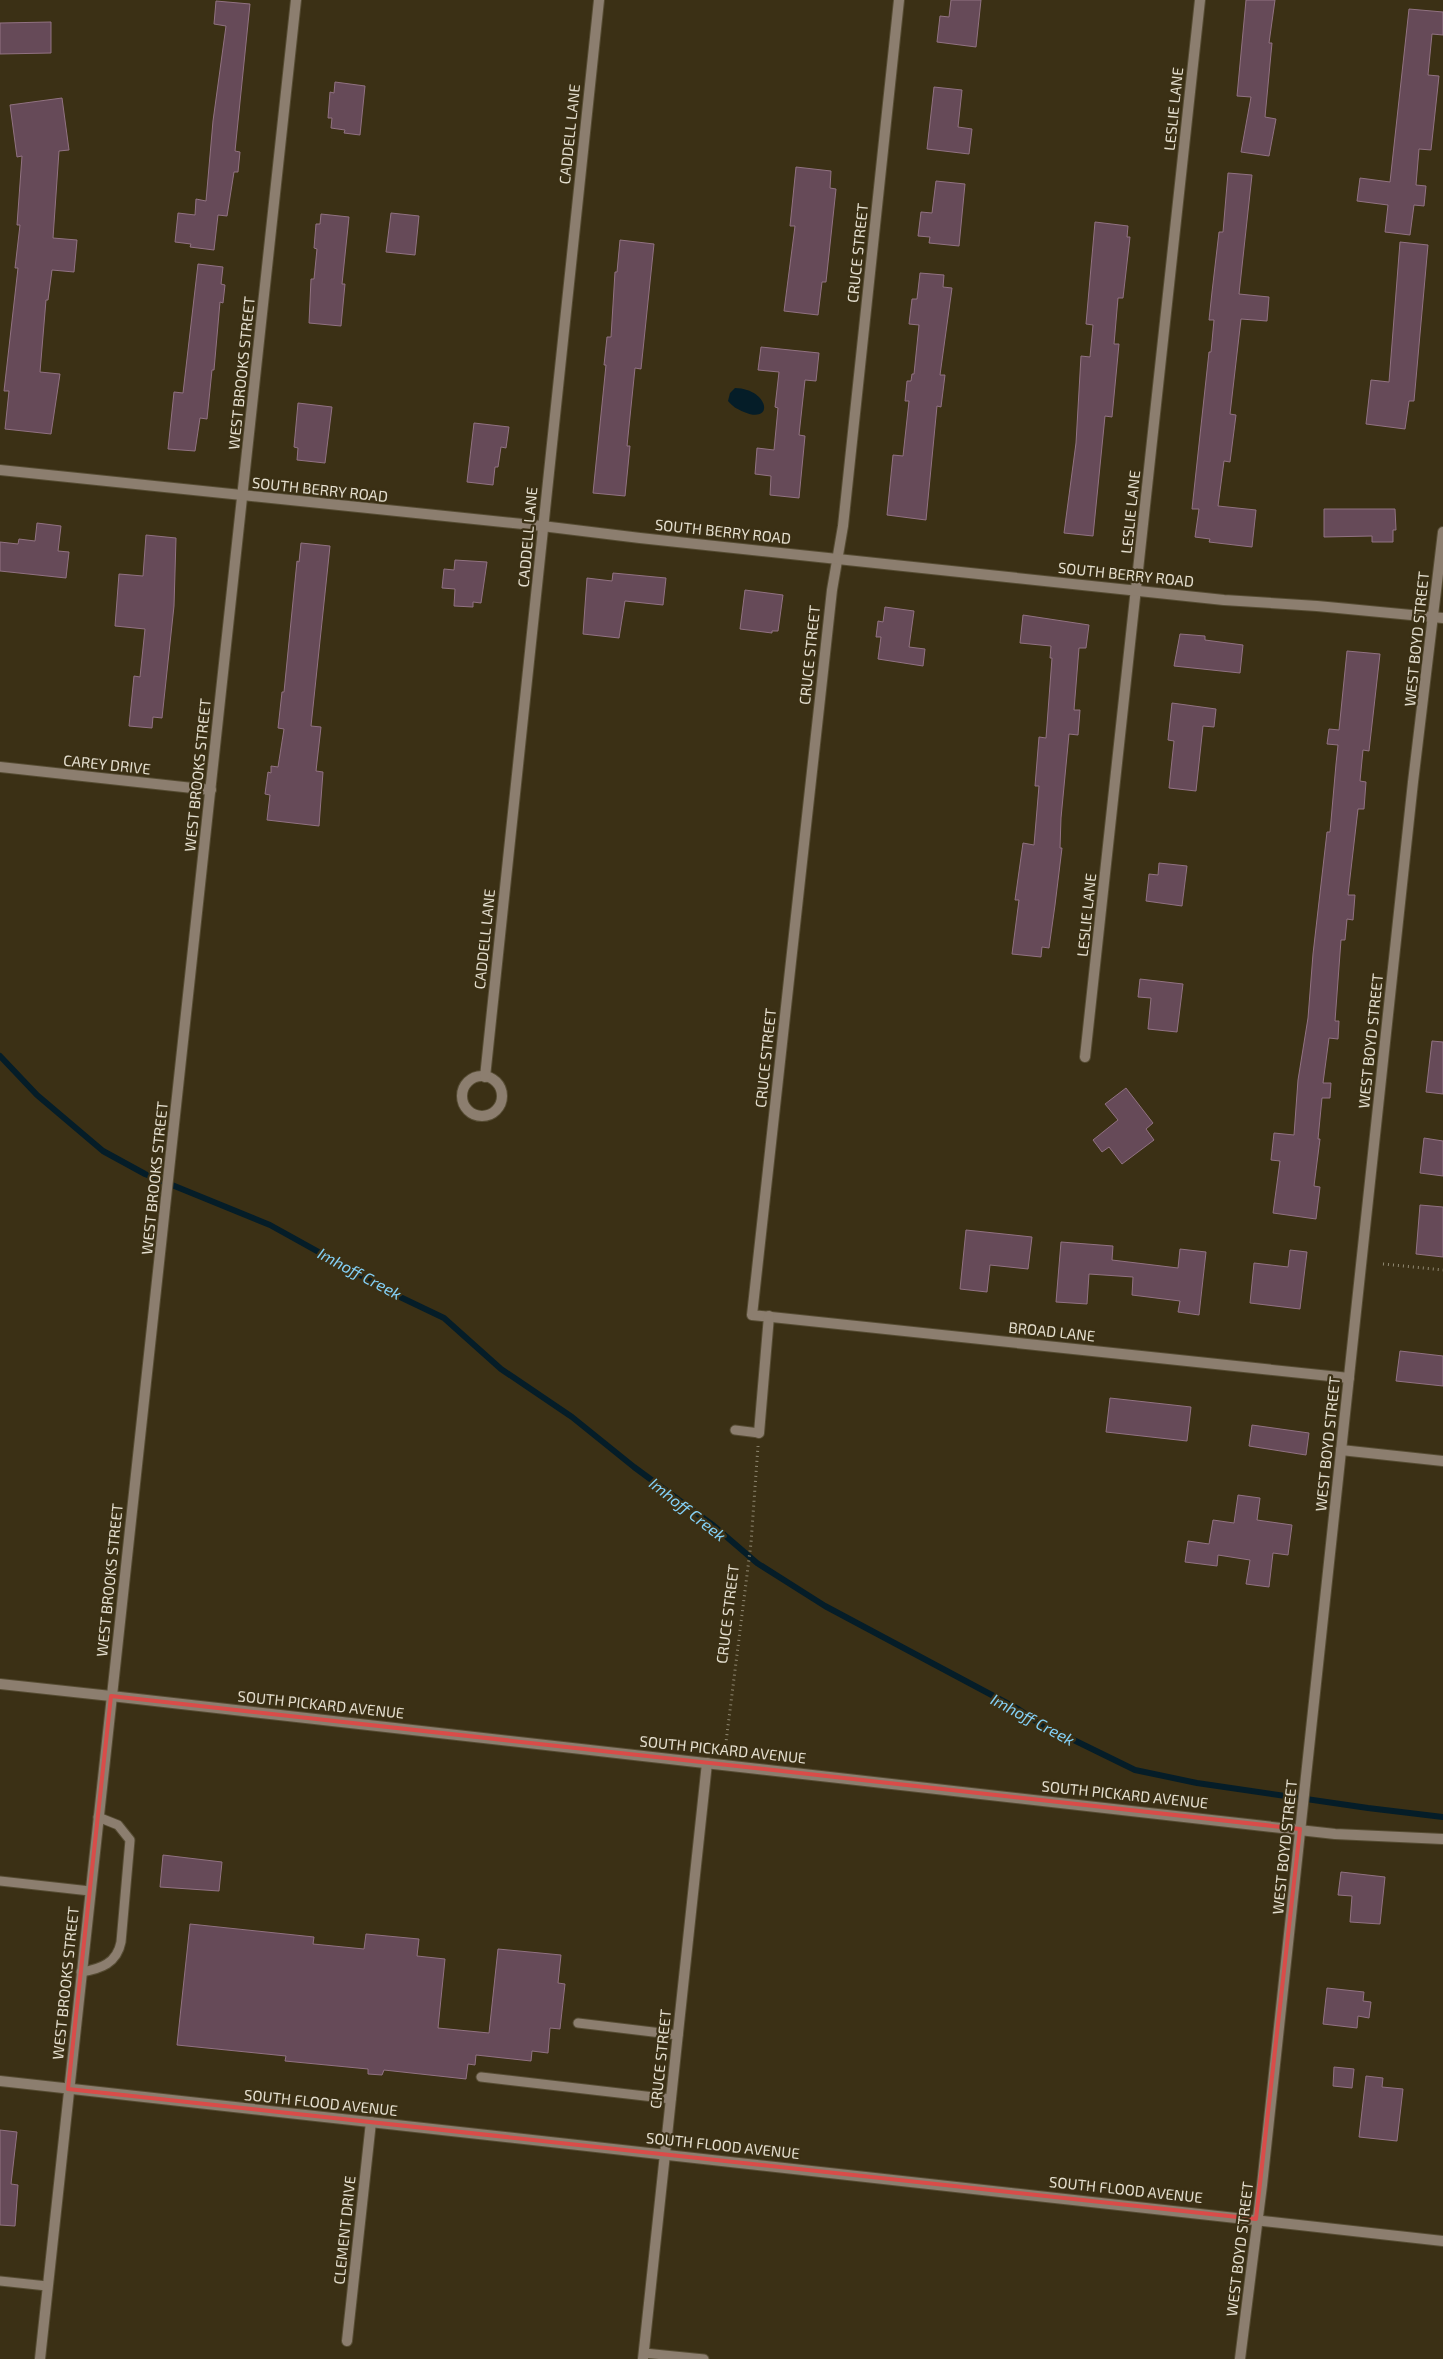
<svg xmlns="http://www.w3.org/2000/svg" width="1443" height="2359" viewBox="0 0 1443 2359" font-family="'Exo 2',sans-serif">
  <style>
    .water { fill: #051d28 }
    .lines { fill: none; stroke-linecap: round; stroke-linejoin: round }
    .stream { stroke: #051d28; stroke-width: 6 }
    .building { fill: #664a58; stroke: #917282 }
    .service-casing { stroke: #564c33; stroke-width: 11 }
    .minor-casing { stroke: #564c33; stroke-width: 12 }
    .tertiary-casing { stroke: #564c33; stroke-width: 12 }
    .path { stroke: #908872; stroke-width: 3; stroke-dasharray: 1 4; stroke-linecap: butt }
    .service { stroke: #8c7e6f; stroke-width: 9 }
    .minor { stroke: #8c7e6f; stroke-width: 10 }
    .tertiary { stroke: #8c7e6f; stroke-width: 10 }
    .marked { fill: none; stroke: #d94c49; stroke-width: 4; stroke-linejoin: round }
    .labels { text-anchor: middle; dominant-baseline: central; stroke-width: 4.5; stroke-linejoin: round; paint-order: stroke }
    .street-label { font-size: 15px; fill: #e4dece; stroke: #3b3015 }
    .water-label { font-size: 16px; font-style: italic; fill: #84d0f6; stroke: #3b3015 }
  </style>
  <rect width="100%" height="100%" fill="#3b3015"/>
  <path class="water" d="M735,388C770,389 774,425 744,412C737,409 733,407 728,401L730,393Z"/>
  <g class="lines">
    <path class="stream" d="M0,1056L37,1095L103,1151L145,1174L270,1225L398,1296L444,1318L501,1369L572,1417L634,1467L714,1526L757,1563L825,1606L1018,1709L1039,1723L1135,1770L1197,1783L1368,1808L1443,1817"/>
  </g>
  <g class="building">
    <path d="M951,0H981L976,47L937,42L940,16L949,17Z"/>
    <path d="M1246,0H1275L1269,43H1272L1265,117L1276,119L1269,156L1241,152L1251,97L1237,96Z"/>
    <path d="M216,1L250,4L235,151L240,152L238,172H234L227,216L218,215L214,250L190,247L191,244L175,242L178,213L195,215L196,199L206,201L213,121L226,26L214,24Z"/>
    <path d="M1409,9L1443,12V35L1432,34L1428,75L1439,76L1431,150L1419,149L1416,185L1426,186L1424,206L1414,205L1410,235L1385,232L1388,205L1357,201L1360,178L1390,182Z"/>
    <path d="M51,22V53L0,54V23Z"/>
    <path d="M335,82L365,86L360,135L344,133L345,130L331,128L332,118H328L330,92L334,93Z"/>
    <path d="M934,87L962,90L958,127L972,129L969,154L927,149Z"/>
    <path d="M62,98L69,150L59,151L53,238L77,240L74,272L52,270L48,300H46L40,372L60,374L51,434L5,429L9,391H4L18,268H15L20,225H17L22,156L17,157L10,105Z"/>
    <path d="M796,167L831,171L830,188L836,189L826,282H822L818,315L784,311L795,226H790Z"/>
    <path d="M1228,173L1252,175L1239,294L1269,297L1267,321L1241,319L1230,414L1236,415L1230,462L1224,461L1218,506L1256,510L1252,547L1209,542L1210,539L1195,537L1199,509H1192L1209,352H1211L1214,320H1209L1212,292L1219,232H1223Z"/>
    <path d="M936,181L965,184L959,246L929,243L930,237L918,236L921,212L932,213Z"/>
    <path d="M391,213L419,216L415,255L386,252Z"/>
    <path d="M321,214L349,217L342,284H345L341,326L309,323L311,279H314L317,249L314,248L316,224H320Z"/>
    <path d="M1095,222L1128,226L1127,237H1130L1123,298H1118L1114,344H1119L1112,417L1105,416L1093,536L1064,533L1076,443L1081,356L1090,357L1093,325L1086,324Z"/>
    <path d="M620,240L654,244L641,369L635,368L627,446H630L625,496L593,493L606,365H604L607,337H611L615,272H617Z"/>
    <path d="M1400,242L1428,245L1414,401H1409L1405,429L1366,424L1371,380L1389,382Z"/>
    <path d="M198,264L223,267L221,284L225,285L223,303L220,302L214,370H212L207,419L200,418L195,451L168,449L174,392L183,393Z"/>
    <path d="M920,273L944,275L943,287L952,288L940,375H945L941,407L937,406L926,520L887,515L893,455L903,456L909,401H905L907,381H911L912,374H914L919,325L909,324L912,299H917Z"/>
    <path d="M761,347L819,353L816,381L805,380L799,435L805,436L799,498L770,495L771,476L755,474L757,448L774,450L778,408L775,407L779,372L758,370Z"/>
    <path d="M298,403L332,407L325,463L297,460L298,448L294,447Z"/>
    <path d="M474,423L509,427L506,448L501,447L498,467H495L493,485L467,482Z"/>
    <path d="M1324,509H1395L1396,530H1393V542H1372V536L1324,537Z"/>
    <path d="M37,523L61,526L58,551L69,552L66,578L0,571V542L18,544L19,539L35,541Z"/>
    <path d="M146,535L176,538L174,606L162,718L153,717L152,728L129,726L134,676L140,677L145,629L115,626L119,574L143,576Z"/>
    <path d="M301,543L330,546L311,726L321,727L316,771L323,772L319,826L267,820L270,795L265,794L268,772L271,773V766L278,767L284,729L278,728L282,692H284L297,561L299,562Z"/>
    <path d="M455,560L487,562L481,603L473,602V607L454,606L455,589L442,588L444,569L454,570Z"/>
    <path d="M613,573L666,578L663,605L625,601L619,638L583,634L587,578L612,581Z"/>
    <path d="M745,590L783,595L778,631H772V633L740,629Z"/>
    <path d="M885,607L914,611L909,647L925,649L923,666L878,659L881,637H876L878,621L883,622Z"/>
    <path d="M1023,615L1089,625L1086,648H1079L1074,710H1080L1078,735L1069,734L1061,818L1060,848H1062L1055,905L1049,948L1042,947L1041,957L1012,954L1019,900H1015L1023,843L1034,845L1039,786H1035L1039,737L1046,738L1052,658H1050L1051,646L1020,643Z"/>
    <path d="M1180,634L1205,636V640L1243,645L1240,673L1174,666Z"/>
    <path d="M1347,651L1380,654L1369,751L1363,750L1360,781L1366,782L1364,809H1358L1348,895H1355L1353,920L1347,919L1345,940H1341L1335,1021H1339L1338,1039L1329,1038L1323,1083H1331L1330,1098H1322L1318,1139H1320L1314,1186L1320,1187L1316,1219L1273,1213L1280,1161L1271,1160L1274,1133L1294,1135L1298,1080L1308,1018L1313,954L1327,832H1330L1336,764L1338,745L1327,744L1329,729L1339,730Z"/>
    <path d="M1172,703L1216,709L1214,727L1203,726L1196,791L1169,788L1174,741L1168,740Z"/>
    <path d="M1159,863L1187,866L1182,906L1146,901L1149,874L1158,875Z"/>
    <path d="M1140,979L1183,984L1177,1032L1148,1029L1151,998L1138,997Z"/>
    <path d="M1432,1041L1443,1042V1094L1426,1092Z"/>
    <path d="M1126,1088L1153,1123L1146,1129L1154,1140L1122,1164L1109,1147L1102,1152L1093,1140L1118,1120L1105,1104Z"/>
    <path d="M1424,1138L1443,1141V1176L1420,1173Z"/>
    <path d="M1420,1205L1443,1207V1257L1416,1254Z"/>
    <path d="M966,1230L1032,1237L1028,1269L990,1265L987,1292L960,1289Z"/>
    <path d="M1061,1242L1113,1246L1112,1260L1178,1268L1180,1249L1206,1252L1199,1315L1178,1312L1180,1301L1132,1295L1133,1277L1089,1274L1087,1304L1056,1302Z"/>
    <path d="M1290,1250L1307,1252L1300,1309L1250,1303L1254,1263L1288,1267Z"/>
    <path d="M1400,1351L1443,1356V1386L1396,1381Z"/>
    <path d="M1110,1398L1191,1407L1187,1441L1106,1432Z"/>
    <path d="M1252,1425L1309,1433L1306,1455L1249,1446Z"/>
    <path d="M1238,1495L1260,1498L1257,1520L1292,1525L1288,1555L1273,1553L1269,1587L1246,1584L1250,1560L1218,1555L1217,1566L1185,1562L1188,1541L1209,1544L1213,1520L1234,1523Z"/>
    <path d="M163,1855L222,1862L219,1891L160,1887Z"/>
    <path d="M1341,1872L1385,1877L1380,1924L1350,1922L1352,1896L1338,1895Z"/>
    <path d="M190,1924L314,1937L313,1944L364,1949L366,1934L419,1939L417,1956L445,1959L438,2028L489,2033L498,1949L561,1955L558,1983L565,1984L560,2029L550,2028L548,2053L532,2051L531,2061L476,2055L475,2065L468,2064L466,2079L384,2070L382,2075L368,2074V2069L285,2061L286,2056L177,2045Z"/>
    <path d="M1327,1988L1364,1992L1363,2001L1371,2002L1369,2018L1358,2016L1357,2028L1323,2024Z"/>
    <path d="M1334,2067L1354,2069L1352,2088L1333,2086Z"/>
    <path d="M1366,2076L1383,2078L1382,2087L1403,2089L1397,2141L1359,2137Z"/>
    <path d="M0,2130L17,2132L11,2184L18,2185L15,2226L0,2225Z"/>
  </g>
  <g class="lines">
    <defs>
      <g id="service">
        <path d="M735,1430L759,1433"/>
        <path d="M0,1881L90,1891"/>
        <path d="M81,1972C101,1969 117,1963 121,1942L130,1840L118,1825L98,1817"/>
        <path d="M578,2023L678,2035"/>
        <path d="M481,2077L671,2099"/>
        <path d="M0,2281L47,2286"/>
        <path d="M644,2353L704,2359"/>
      </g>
      <g id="minor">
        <path d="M899,0L843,526L832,590L752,1315L1349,1378"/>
        <path d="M0,767L211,790"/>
        <path d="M1085,1057L1200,0"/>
        <circle cx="482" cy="1096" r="20"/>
        <path d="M485,1077L599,0"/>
        <path d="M759,1433L769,1316"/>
        <path d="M1341,1450L1443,1461"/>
        <path d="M111,1696L1335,1834L1443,1839"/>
        <path d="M347,2341L371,2122"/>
        <path d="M40,2359L296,0"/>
        <path d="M643,2359L707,1763"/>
      </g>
      <g id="tertiary">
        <path d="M0,470L542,526L640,538L1224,600L1317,606L1443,618"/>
        <path d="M0,1684L111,1696"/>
        <path d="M0,2081L1443,2241"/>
        <path d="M1240,2359L1262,2185L1413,782L1443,532"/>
      </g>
    </defs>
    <use href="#service" class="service-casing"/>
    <use href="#minor" class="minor-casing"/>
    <use href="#tertiary" class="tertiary-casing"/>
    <g class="path">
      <path d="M1383,1264L1443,1270"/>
      <path d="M725,1750L751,1543L758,1446"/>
    </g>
    <use href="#service" class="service"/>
    <use href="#minor" class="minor"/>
    <use href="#tertiary" class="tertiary"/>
  </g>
  <path class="marked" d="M111,1696L1300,1829L1256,2219L68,2089Z"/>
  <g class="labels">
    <g class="street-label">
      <text transform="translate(1173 109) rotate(-84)">LESLIE LANE</text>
      <text transform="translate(569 134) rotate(-84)">CADDELL LANE</text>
      <text transform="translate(857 253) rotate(-84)">CRUCE STREET</text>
      <text transform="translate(241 373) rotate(-84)">WEST BROOKS STREET</text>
      <text transform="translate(320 489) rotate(6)">SOUTH BERRY ROAD</text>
      <text transform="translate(1130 512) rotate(-84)">LESLIE LANE</text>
      <text transform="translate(723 531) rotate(6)">SOUTH BERRY ROAD</text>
      <text transform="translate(527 537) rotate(-85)">CADDELL LANE</text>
      <text transform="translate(1126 574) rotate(6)">SOUTH BERRY ROAD</text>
      <text transform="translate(1416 639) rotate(-84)">WEST BOYD STREET</text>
      <text transform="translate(809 655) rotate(-84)">CRUCE STREET</text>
      <text transform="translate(107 764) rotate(6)">CAREY DRIVE</text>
      <text transform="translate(197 775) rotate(-84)">WEST BROOKS STREET</text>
      <text transform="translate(1086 915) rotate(-84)">LESLIE LANE</text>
      <text transform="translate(484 939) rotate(-84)">CADDELL LANE</text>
      <text transform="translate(1370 1041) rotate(-84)">WEST BOYD STREET</text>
      <text transform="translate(765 1058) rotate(-84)">CRUCE STREET</text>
      <text transform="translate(154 1178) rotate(-84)">WEST BROOKS STREET</text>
      <text transform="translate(1052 1331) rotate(6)">BROAD LANE</text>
      <text transform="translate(1327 1444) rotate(-84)">WEST BOYD STREET</text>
      <text transform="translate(109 1580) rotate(-84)">WEST BROOKS STREET</text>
      <text transform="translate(727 1614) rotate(-83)">CRUCE STREET</text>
      <text transform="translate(321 1704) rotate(6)">SOUTH PICKARD AVENUE</text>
      <text transform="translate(723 1749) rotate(6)">SOUTH PICKARD AVENUE</text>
      <text transform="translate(1125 1794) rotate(6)">SOUTH PICKARD AVENUE</text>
      <text transform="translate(1284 1847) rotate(-84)">WEST BOYD STREET</text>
      <text transform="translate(65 1983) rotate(-84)">WEST BROOKS STREET</text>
      <text transform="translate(660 2059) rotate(-84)">CRUCE STREET</text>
      <text transform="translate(321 2102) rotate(6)">SOUTH FLOOD AVENUE</text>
      <text transform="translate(723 2145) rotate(6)">SOUTH FLOOD AVENUE</text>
      <text transform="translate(1126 2189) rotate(6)">SOUTH FLOOD AVENUE</text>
      <text transform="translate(344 2230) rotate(-84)">CLEMENT DRIVE</text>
      <text transform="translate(1239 2249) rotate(-83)">WEST BOYD STREET</text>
    </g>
    <g class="water-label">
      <text transform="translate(360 1273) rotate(28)">Imhoff Creek</text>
      <text transform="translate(688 1509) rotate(38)">Imhoff Creek</text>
      <text transform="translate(1033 1719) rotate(28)">Imhoff Creek</text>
    </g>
  </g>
</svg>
